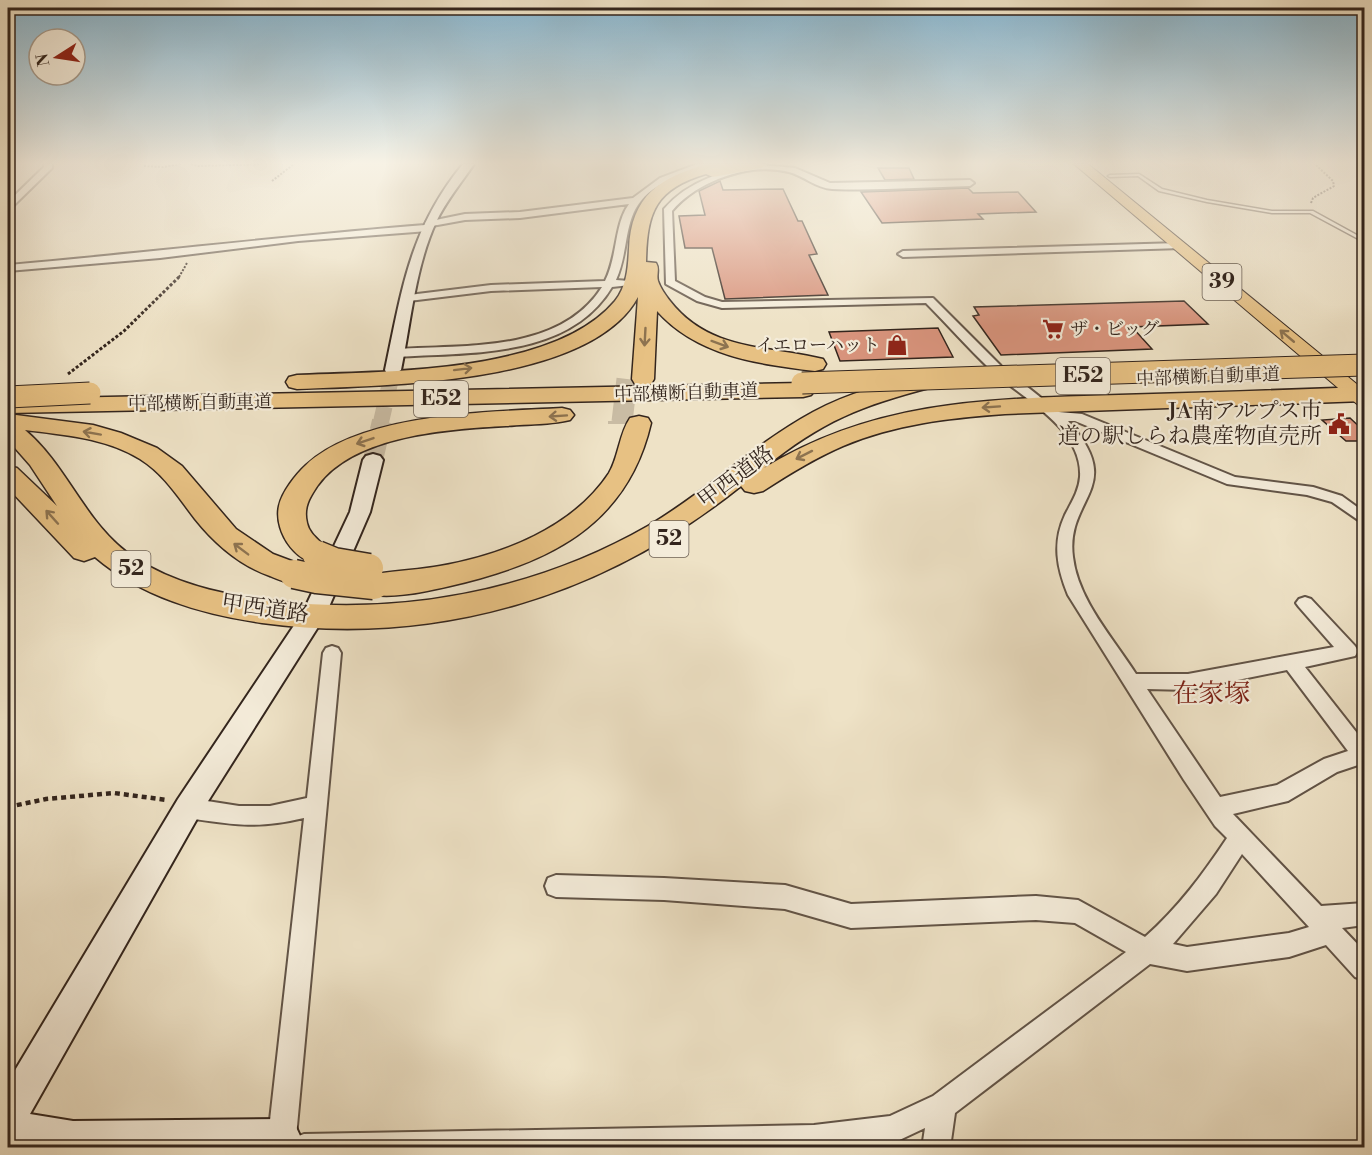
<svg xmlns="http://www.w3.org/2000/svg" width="1372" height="1155" viewBox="0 0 1372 1155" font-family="'Libre Bodoni','Noto Serif JP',serif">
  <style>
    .building { fill: #d9947d; stroke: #33251d; stroke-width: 1.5 }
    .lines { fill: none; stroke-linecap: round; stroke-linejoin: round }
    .secondary-tunnel-far1 { stroke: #c9bca4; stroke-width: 16; stroke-dasharray: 16 8; stroke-linecap: butt }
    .secondary-tunnel { stroke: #c9bca4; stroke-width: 20; stroke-dasharray: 20 10; stroke-linecap: butt }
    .highway-tunnel-far1 { stroke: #c9bca4; stroke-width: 21; stroke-dasharray: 21 10; stroke-linecap: butt }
    .highway-tunnel { stroke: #c9bca4; stroke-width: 28; stroke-dasharray: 28 14; stroke-linecap: butt }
    .lane-casing { stroke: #625447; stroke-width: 3 }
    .street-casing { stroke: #625447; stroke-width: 4 }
    .secondary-casing { stroke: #33251d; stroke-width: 4 }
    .primary-casing { stroke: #33251d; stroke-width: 2 }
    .highway-casing { stroke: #33251d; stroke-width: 3 }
    .path-far2 { stroke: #33251d; stroke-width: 2; stroke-dasharray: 2 1.5; stroke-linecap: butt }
    .path-far1 { stroke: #33251d; stroke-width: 3; stroke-dasharray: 3 2; stroke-linecap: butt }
    .path { stroke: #33251d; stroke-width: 4.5; stroke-dasharray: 5 4; stroke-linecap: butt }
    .lane { fill: #f4ecda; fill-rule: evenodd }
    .street { fill: #f4ecda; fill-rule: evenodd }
    .secondary { fill: #f4ecda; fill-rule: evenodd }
    .primary { fill: #e7c183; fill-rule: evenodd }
    .highway { fill: #e7c183; fill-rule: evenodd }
    .highway-bridge-far1-casing { stroke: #33251d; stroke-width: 23; stroke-linecap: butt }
    .highway-bridge-casing { stroke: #33251d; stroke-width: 31; stroke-linecap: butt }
    .highway-bridge-far1 { stroke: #e7c183; stroke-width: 21 }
    .highway-bridge { stroke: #e7c183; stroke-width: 28 }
    .oneway { stroke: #8d7350 }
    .labels { text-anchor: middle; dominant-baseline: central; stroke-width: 4.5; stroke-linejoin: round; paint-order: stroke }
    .far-poi-label { font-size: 18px; fill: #33251d; stroke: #f4ecda; text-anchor: start }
    .far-street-label { font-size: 18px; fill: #33251d; stroke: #f4ecda }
    .shield { fill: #f4ecda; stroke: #6d6156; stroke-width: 1.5 }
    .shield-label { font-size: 21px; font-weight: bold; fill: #33251d }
    .poi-label { font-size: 22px; fill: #33251d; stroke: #f4ecda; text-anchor: end }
    .street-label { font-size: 22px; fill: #33251d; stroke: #f4ecda }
    .quarter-label { font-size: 26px; fill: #7a1f14; stroke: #f4ecda }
  </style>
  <rect width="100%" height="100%" fill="#eee2c6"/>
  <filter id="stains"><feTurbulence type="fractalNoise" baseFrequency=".00333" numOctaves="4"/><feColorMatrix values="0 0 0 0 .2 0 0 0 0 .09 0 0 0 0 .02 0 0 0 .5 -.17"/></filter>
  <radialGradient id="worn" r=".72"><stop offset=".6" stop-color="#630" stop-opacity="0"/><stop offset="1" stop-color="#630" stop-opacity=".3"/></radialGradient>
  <g class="building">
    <path d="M878,168H909L914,179L885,180Z"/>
    <path d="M720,181L723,190L783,189L798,221H802L817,254L809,255L828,295L725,299L712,248H685L679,216L705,215L699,191Z"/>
    <path d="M968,188L973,193L1018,192L1036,212L978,214L983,219L882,223L861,192Z"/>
    <path d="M1184,301L1208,324L1132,327L1152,349L1001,355L973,316L979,315L974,307Z"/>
    <path d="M938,328L953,357L840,361L829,332Z"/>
    <path d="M1350,418L1365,432V441H1346L1322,420Z"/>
  </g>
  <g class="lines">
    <path class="secondary-tunnel-far1" d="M381,422L393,370"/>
    <path class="secondary-tunnel" d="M373,460L382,421"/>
    <path class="highway-tunnel-far1" d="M622,422L627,379"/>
    <path class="highway-tunnel" d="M622,424V421"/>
    <defs>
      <path id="lane" d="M1139,174L1162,189L1207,200L1272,211H1313L1364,239V242L1310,213H1272L1207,202L1159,191L1138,176L1110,177L1108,176L1110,175Z"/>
      <g id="street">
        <path d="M44,164H52V168L11,208L8,209V202L44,167Z"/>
        <path d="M697,164H710C695,174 674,176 658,186C620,209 632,244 616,280L630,281V285L612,287C569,359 470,352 397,357L391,353L397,349C465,345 560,353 602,287L491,291L409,301L404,298L409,295L491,285L605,281C618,255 614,225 629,204L520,218L465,220L432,226L431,230L428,231L298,241L160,258L8,271V265C147,253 286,236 425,225L426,222L465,214L520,212L633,198L660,178Z"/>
        <path d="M762,165L795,168L830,183L970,180L974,183L970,186C924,187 877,191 832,189C816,188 804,176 789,172C750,162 697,181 672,211L675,281L705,297L722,302L933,298L1001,366L1059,412L1082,414L1235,477L1313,487L1342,496L1364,512V524L1332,502L1307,495L1227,484L1075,421H1068C1128,488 1065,497 1073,557C1078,600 1113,638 1136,674H1188L1334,647L1299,607L1296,603L1299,599L1305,597L1311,599L1355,646L1358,651L1355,656L1305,667L1364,742V763L1337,772L1288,801L1233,814L1321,906L1364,903V925L1342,928L1364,951V980L1355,977L1326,945L1289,957L1187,971L1150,964L955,1113L950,1148H922L925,1128L891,1144L860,1148H272L268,1138L304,818C257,829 235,825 188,818L181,815L177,808L181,801L188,798L239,806H270L307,798L323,653L326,648L332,646L338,648L341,653L296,1137L304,1134L814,1125L890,1116L933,1096L1126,952L1075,923L1036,920L851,928L785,909L664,900L556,897L548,894L545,886L548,878L556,875L664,878L785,885L851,904L1036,896L1078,900L1145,937C1178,908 1203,874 1227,838L1215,826L1184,780L1068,595C1057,568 1052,543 1065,515C1071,503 1079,491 1080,477C1083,428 1021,398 990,369C968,348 948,325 926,303L722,308L697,301L666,284L664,209C689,180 725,170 762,165ZM1287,670L1348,751L1324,759L1277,785L1220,797L1147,689L1188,690ZM1242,854L1309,927L1289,933L1187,947L1173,944L1216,894Z"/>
        <path d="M1179,243L1182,244V248L903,257L898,254L903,251Z"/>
      </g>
      <g id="secondary">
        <path d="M463,164H474C461,183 446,201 436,222C415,268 411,321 401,370L393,375L387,374L385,370C402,290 409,230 463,164Z"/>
        <path d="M373,454L380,456L383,460L370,512L325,616L198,817L30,1114L73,1121L282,1119L295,1125L301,1138L299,1148H8V1082L178,799L303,612L350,512L363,460L366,456Z"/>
      </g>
      <path id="primary" d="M1074,164H1088L1364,390V406L1357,404Z"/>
      <g id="highway">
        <path d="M708,164H768L761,168L713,177L706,174C655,189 647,212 646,262L656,263C660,269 656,274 658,281C660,287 666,296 670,301C710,352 767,345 823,359L826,364L823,369L815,371C758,364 697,356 657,311L654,379L651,384L643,386L635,384L632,379L638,297C590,385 385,385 297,389L289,387L286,382L289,377L297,375C385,371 554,374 615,301C627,286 628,267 629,249C631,196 660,177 708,164Z"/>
        <path d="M925,375L933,377L936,382L933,387C862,405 822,421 764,468C878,399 990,399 1119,395C1201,393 1282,390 1364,387V401L1005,414C950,418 895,424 843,446C815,458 789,474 763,491L754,493L745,491L741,486C604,596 438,647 262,623C201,614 142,597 95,557L84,561L74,558L8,488V466L17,468L57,506L30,465L8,440V417L16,415L93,425L121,433L157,448L182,466L236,529L273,554L305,566L309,574L305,582C291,585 282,581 270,576C239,565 215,544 195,519C178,497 164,474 140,459C106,438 64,435 25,430C69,467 86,527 135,558C175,584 220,594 266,600C397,617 533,592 648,526C706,492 754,444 813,412C848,393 886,383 925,375Z"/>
        <path d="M803,383L811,385L815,390L811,395L803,397L8,413V399Z"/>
        <path d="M562,408L570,410L574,415L570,420C550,425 527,424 506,426C449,429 355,435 318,485C310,497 303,507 307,523C310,537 325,543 332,555L327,562C300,570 273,533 279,506C282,492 296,474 306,465C362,413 489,412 562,408Z"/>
        <path d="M639,416L648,418L651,423C627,527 546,564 450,586C424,592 389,600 363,593L359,585L363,577C388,570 415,571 440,566C502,555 573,528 609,473C619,456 619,434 630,418Z"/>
      </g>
    </defs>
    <use href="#lane" class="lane-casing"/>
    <use href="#street" class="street-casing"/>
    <use href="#secondary" class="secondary-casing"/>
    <use href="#primary" class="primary-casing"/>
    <use href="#highway" class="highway-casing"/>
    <g class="path-far2">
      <path d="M191,164L198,166L262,164"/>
      <path d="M144,166L163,167L181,164"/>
      <path d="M272,181L294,164"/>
      <path d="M1311,203L1313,198L1334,186L1333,181L1315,164"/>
      <path d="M179,277L187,263"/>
    </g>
    <path class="path-far1" d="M68,374L124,331L180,276"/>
    <path class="path" d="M8,807L46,799L114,793L167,800"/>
    <use href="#lane" class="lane"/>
    <use href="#street" class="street"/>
    <use href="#secondary" class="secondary"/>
    <use href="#primary" class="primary"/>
    <use href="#highway" class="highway"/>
    <defs>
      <g id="highway-bridge-far1">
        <path d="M802,383L1364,365"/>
        <path d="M8,397L90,393"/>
      </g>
      <g id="highway-bridge">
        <path d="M317,555L334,562L369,568"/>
        <path d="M294,574L317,579L374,585"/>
      </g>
    </defs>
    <use href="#highway-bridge-far1" class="highway-bridge-far1-casing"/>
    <use href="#highway-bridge" class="highway-bridge-casing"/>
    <use href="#highway-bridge-far1" class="highway-bridge-far1"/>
    <use href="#highway-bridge" class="highway-bridge"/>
  </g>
  <defs><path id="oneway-shaft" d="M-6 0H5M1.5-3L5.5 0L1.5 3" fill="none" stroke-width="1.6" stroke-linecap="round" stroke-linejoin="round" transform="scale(1.5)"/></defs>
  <g class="oneway">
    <use href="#oneway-shaft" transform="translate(1287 336) rotate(-140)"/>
    <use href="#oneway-shaft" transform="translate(645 337) rotate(93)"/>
    <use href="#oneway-shaft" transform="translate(720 344) rotate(20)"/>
    <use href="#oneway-shaft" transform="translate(463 369) rotate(-7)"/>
    <use href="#oneway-shaft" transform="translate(991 407) rotate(176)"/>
    <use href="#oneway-shaft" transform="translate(558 416) rotate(176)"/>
    <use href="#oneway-shaft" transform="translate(92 433) rotate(-170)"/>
    <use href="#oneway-shaft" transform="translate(365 441) rotate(161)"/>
    <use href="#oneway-shaft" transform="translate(804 455) rotate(153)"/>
    <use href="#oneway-shaft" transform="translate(52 517) rotate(-132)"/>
    <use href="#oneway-shaft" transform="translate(241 549) rotate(-143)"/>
  </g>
  <linearGradient id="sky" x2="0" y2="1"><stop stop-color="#88b8d3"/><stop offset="0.5" stop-color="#f7f2e5"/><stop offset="1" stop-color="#f7f2e5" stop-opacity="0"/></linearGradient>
  <rect width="1372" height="326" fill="url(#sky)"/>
  <defs>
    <symbol id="supermarket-bare" viewBox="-9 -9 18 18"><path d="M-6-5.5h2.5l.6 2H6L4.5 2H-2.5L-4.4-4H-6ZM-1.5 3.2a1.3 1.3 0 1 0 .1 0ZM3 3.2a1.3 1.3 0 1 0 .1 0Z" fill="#8f2418" stroke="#f4ecda" stroke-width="2.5" paint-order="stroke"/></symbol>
    <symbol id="shop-bare" viewBox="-9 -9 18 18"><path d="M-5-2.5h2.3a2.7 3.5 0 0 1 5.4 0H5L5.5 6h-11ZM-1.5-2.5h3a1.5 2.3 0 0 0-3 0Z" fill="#8f2418" stroke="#f4ecda" stroke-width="2.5" paint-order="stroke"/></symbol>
    <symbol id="civic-bare" viewBox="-9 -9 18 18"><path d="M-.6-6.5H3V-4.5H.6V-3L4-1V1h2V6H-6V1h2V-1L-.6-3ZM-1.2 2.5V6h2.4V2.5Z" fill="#8f2418" stroke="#f4ecda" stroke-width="2.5" paint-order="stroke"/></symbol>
  </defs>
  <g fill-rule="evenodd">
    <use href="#supermarket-bare" x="1038" y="314" width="30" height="30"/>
    <use href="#shop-bare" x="882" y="330" width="30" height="30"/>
    <use href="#civic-bare" x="1324" y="409" width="30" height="30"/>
  </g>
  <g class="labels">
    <g class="far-poi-label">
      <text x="1070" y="329">ザ・ビッグ</text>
      <text x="880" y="345" text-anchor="end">イエローハット</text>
    </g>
    <g class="far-street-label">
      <text transform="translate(1208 377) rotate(-2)">中部横断自動車道</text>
      <text transform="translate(686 393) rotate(-2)">中部横断自動車道</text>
      <text transform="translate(200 403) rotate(-1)">中部横断自動車道</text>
    </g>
    <g class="shield">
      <rect x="1202.5" y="264" width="39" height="36" rx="4.5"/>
      <rect x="1056" y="358" width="54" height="36" rx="4.5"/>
      <rect x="414" y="381" width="54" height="36" rx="4.5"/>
      <rect x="649.5" y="521" width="39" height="36" rx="4.5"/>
      <rect x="111.5" y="551" width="39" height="36" rx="4.5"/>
    </g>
    <g class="shield-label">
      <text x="1222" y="282">39</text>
      <text x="1083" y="376">E52</text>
      <text x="441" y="399">E52</text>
      <text x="669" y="539">52</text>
      <text x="131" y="569">52</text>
    </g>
    <g class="poi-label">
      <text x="1322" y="411">JA南アルプス市<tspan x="1322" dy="25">道の駅しらね農産物直売所</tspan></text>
    </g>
    <g class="street-label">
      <text transform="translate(736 477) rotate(-37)">甲西道路</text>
      <text transform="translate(265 609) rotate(8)">甲西道路</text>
    </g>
    <g class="quarter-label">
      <text x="1211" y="694">在家塚</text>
    </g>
  </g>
  <rect width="1372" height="1155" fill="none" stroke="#eee2c6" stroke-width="30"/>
  <rect x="9" y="9" width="1354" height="1137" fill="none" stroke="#33251d" stroke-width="3"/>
  <rect x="15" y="15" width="1342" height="1125" fill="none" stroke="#33251d" stroke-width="1.5"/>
  <g transform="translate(57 57) rotate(258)"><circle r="28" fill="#f4ecda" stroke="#a79c8e" stroke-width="1.5"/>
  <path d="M0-4.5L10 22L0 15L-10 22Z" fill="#8f2418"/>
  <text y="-9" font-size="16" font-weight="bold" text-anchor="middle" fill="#33251d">N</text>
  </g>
  <rect width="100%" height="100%" filter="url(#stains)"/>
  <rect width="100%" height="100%" fill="url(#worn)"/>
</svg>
